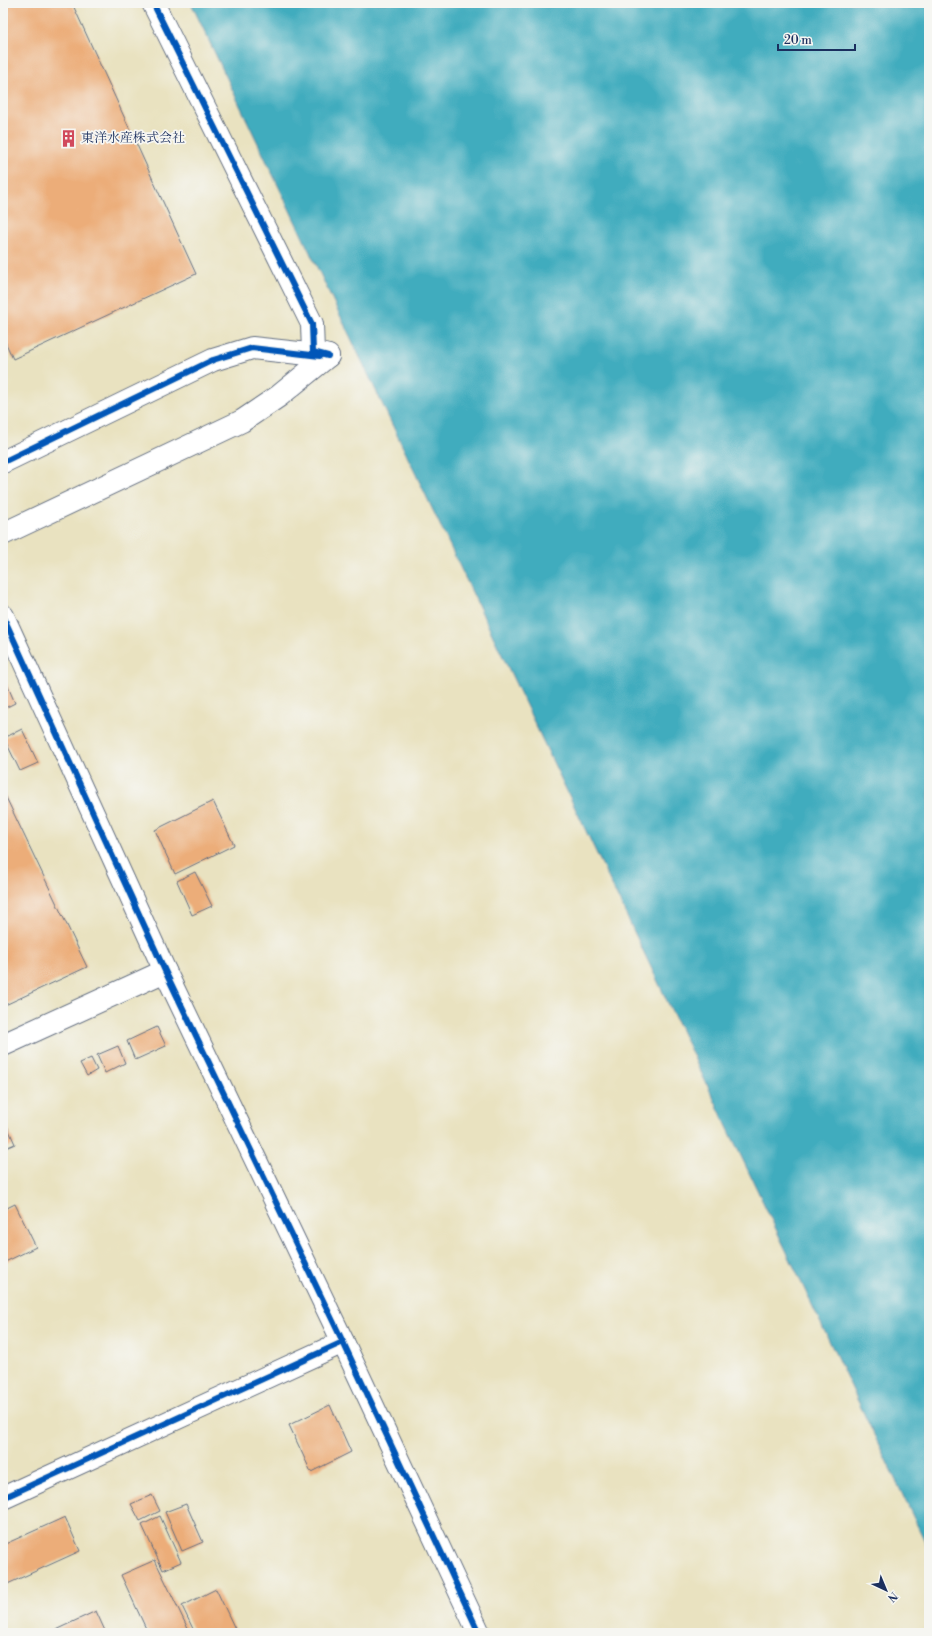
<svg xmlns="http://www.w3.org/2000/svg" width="932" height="1636" viewBox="0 0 932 1636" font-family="'Libre Bodoni','Noto Serif JP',serif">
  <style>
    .water { fill: #3facbe; stroke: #2d6e8e }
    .building { fill: #ecad79 }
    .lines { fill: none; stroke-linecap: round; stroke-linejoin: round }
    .minor-casing { stroke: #636e80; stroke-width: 24 }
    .minor { stroke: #fff; stroke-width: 22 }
    .cycleway-casing { stroke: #f6f6f2; stroke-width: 8 }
    .cycleway { stroke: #0057b8; stroke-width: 6 }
    .labels { text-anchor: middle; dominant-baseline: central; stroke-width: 3.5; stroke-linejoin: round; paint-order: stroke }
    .poi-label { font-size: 13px; fill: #1b2f5e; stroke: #f6f6f2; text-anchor: start }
  </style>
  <rect width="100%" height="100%" fill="#f6f6f2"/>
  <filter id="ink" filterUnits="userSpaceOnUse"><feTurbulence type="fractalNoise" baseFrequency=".025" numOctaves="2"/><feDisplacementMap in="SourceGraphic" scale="8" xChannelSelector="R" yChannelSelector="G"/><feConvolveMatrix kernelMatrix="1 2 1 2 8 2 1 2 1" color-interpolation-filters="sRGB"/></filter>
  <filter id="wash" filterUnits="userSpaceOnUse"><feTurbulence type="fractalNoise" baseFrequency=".012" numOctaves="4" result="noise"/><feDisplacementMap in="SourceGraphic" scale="16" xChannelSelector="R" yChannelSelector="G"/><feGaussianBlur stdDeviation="0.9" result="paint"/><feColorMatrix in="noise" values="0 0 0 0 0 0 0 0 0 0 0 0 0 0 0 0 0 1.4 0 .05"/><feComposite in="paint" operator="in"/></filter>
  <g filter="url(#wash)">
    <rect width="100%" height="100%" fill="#e9e2c0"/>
    <path class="water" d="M191,3H929V1550Z"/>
    <g id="blocks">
      <g class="building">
        <path d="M3,3H72L196,274L13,359L3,337Z"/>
        <path d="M3,675L15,703L3,709Z"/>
        <path d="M22,729L38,763L20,771L4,738Z"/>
        <path d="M3,791L87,967L3,1006Z"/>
        <path d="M213,801L234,845L175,874L155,830Z"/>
        <path d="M195,872L212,906L192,915L177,881Z"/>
        <path d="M157,1027L166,1046L135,1060L127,1041Z"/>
        <path d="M118,1046L125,1063L105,1073L97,1055Z"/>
        <path d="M91,1058L97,1070L87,1076L80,1063Z"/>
        <path d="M3,1117L15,1144L3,1149Z"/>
        <path d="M15,1204L36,1247L3,1263V1210Z"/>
        <path d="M330,1405L351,1452L311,1472L289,1425Z"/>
        <path d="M152,1495L160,1511L140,1521L131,1504Z"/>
        <path d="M186,1504L203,1542L182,1551L165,1512Z"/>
        <path d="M160,1516L181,1562L163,1570L142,1525Z"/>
        <path d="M65,1517L80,1551L3,1586V1545Z"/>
        <path d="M155,1560L190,1633H148L121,1575Z"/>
        <path d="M216,1589L236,1631L232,1633H195L182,1606Z"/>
        <path d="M96,1611L106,1633H49Z"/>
      </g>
    </g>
  </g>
  <g filter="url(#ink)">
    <use href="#blocks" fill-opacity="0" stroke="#636e80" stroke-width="1"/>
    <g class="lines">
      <defs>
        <g id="minor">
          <path d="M153,3L312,324L313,352L328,356"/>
          <path d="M3,462L213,360L252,348L327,356"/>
          <path d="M3,534L242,421L279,396L328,356"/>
          <path d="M3,616L165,971L343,1342L479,1633"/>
          <path d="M3,1045L165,971"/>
          <path d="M3,1498L343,1342"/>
        </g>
      </defs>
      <use href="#minor" class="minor-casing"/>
      <use href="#minor" class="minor"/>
      <defs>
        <g id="cycleway">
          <path d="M153,3L312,324L313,352L328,356"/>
          <path d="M3,462L213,360L252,348L320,356"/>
          <path d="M3,616L165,971L343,1342L479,1633"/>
          <path d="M3,1498L343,1342"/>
        </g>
      </defs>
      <use href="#cycleway" class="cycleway-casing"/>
      <use href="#cycleway" class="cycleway"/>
    </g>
  </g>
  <defs>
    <symbol id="building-bare" viewBox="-9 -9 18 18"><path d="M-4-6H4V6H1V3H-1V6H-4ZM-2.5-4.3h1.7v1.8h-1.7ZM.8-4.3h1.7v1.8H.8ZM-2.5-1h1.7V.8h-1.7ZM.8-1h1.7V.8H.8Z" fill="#d1495b" stroke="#f6f6f2" stroke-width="2.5" paint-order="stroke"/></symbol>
  </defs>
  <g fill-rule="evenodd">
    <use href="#building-bare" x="56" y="126" width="25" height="25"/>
  </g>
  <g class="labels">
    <g class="poi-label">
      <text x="81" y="138">東洋水産株式会社</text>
    </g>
  </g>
  <rect width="932" height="1636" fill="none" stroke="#f6f6f2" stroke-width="16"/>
  <g transform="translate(886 1590) rotate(136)" stroke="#f6f6f2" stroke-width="3" paint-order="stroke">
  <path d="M0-3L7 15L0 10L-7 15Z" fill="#1b2f5e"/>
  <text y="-6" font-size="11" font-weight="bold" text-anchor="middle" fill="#1b2f5e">N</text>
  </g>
  <path d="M778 44v6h77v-6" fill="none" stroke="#1b2f5e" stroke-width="2"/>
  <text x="784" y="44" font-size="12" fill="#1b2f5e" stroke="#f6f6f2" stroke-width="3" paint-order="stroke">20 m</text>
</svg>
